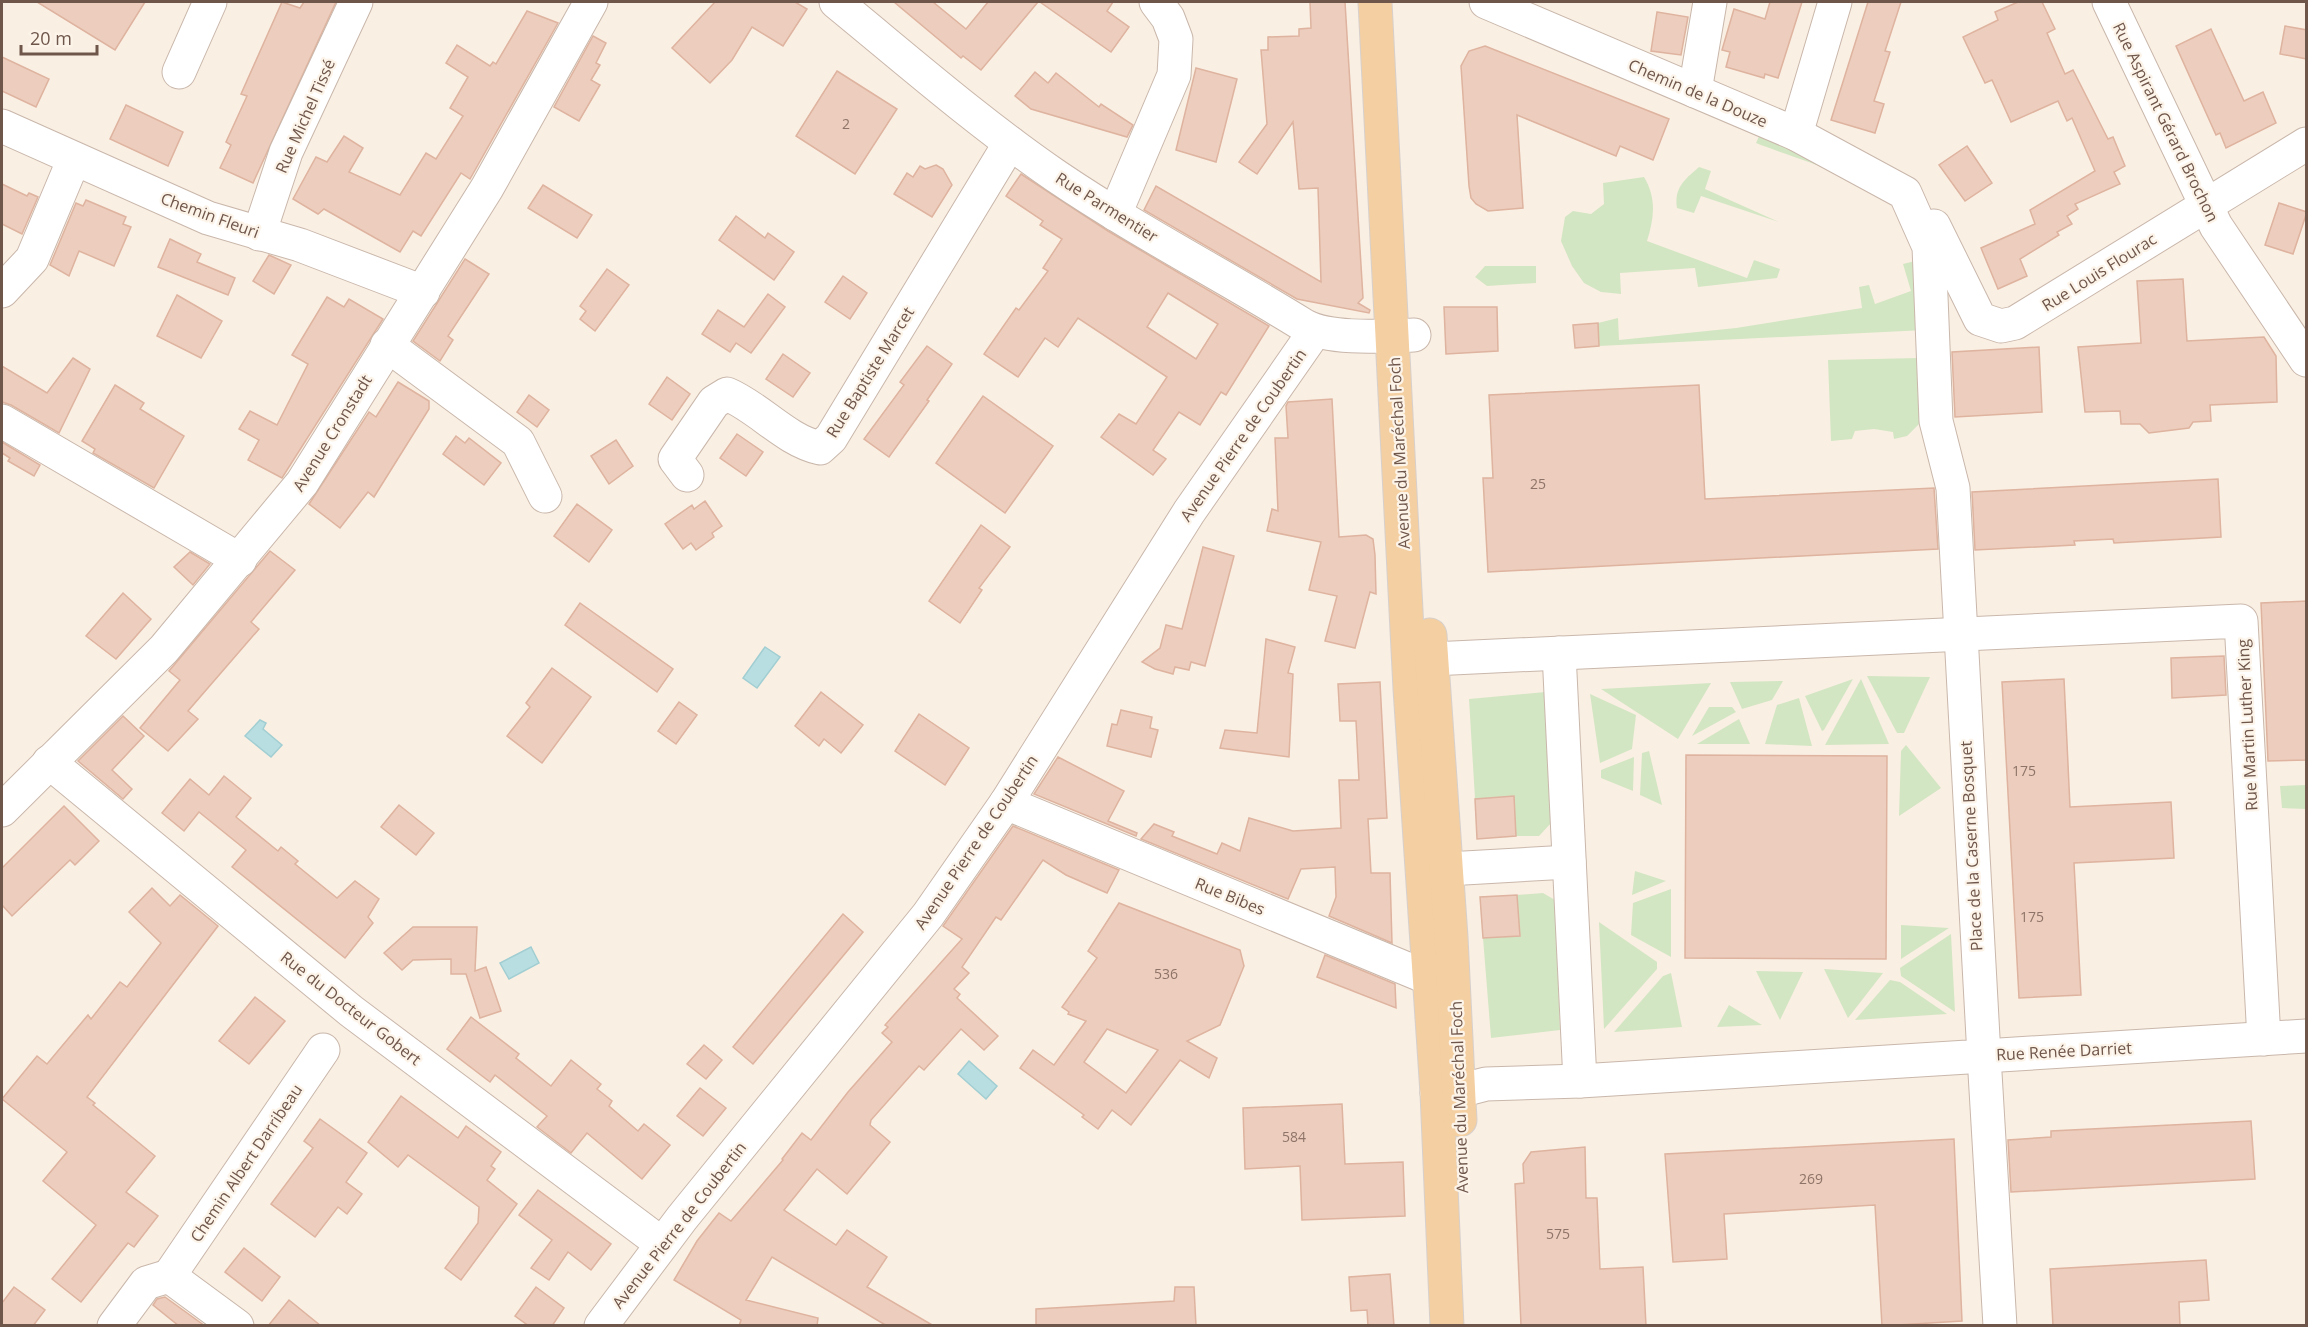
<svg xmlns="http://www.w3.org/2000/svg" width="2308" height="1327" viewBox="0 0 2308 1327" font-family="'Open Sans',sans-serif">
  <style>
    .green { fill: #d3e6c3 }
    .water { fill: #b9dee1; stroke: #a1ced2; stroke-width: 1.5 }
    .building { fill: #edcdbd; stroke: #deb39f; stroke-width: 1.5; fill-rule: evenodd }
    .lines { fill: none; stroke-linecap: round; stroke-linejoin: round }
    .minor-casing { stroke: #c9b7ab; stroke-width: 35 }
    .major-casing { stroke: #d7d0cd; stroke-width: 35 }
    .minor { stroke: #fff; stroke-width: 33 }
    .major { stroke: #f3cfa1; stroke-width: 33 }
    .labels { text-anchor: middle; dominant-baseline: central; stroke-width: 4.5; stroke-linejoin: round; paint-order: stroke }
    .number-label { font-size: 14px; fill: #8e7468 }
    .street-label { font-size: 16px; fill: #6f564b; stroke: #fdf4e9 }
  </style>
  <rect width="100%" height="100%" fill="#faefe3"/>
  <g class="green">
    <path d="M1761,132C1812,154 1908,180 1922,243C1928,266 1924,306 1925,330L1599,346L1598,323L1618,318L1619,340L1736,328L1862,308L1859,287L1869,285L1875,304L1911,291L1903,264L1919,260C1915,238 1908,219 1891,203C1864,177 1793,158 1756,143Z"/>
    <path d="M1699,167L1711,171L1705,189L1779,222L1701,196L1694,213L1677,208C1674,188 1684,180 1699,167Z"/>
    <path d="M1644,177C1657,199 1654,218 1647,241L1747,278L1754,260L1780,269L1777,278L1698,287L1695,268L1620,273L1621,294L1601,292L1584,283L1572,266L1561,241L1565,217L1573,211L1591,214L1604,204L1603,183Z"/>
    <path d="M1485,266H1536V283L1487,286L1475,277Z"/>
    <path d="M1918,358L1919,424L1907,436L1894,439L1893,432L1874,429L1855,431L1852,439L1831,441L1828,360Z"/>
    <path d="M1867,676L1930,677L1904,733H1897Z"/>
    <path d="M1853,679L1824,730L1822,731L1805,696Z"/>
    <path d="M1861,679L1889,744L1825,745Z"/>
    <path d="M1783,681L1772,700L1742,709L1730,682Z"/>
    <path d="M1711,683L1678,739L1601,689Z"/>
    <path d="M1545,692L1553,821L1539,836H1516L1513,797L1475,799L1469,699Z"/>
    <path d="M1590,694L1636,715L1632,749L1600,763Z"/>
    <path d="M1799,698L1812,746L1765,744L1777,705Z"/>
    <path d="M1709,707H1732L1736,712L1692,736Z"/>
    <path d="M1739,719L1750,744H1697Z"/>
    <path d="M1906,745L1941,788L1899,816L1901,751Z"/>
    <path d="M1649,751L1662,805L1640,795L1642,753Z"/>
    <path d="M1634,757L1633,791L1601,778V770Z"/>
    <path d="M2306,785V809L2282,808L2280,786Z"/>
    <path d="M1635,871L1666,881L1632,895Z"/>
    <path d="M1671,889V957L1631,935L1633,903Z"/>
    <path d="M1543,893L1555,900L1560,1030L1491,1038L1483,938L1520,936L1517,895Z"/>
    <path d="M1599,922L1657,962V969L1604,1029Z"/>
    <path d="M1901,925L1949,928L1901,959Z"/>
    <path d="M1951,934L1955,1012L1901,976L1900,968Z"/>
    <path d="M1824,969L1883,973L1848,1018Z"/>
    <path d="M1756,971L1803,972L1780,1020Z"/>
    <path d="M1671,973L1682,1027L1614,1032L1663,976Z"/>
    <path d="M1890,980L1900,982L1947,1014L1855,1020Z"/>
    <path d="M1729,1005L1762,1025L1717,1027Z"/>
  </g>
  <g class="water">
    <path d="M765,647L780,657L757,688L743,678Z"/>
    <path d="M260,720L266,723L263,729L282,745L271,757L245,736Z"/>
    <path d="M531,947L539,963L509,979L500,963Z"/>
    <path d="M969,1061L997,1086L986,1099L958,1074Z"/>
  </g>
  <g class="building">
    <path d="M37,2H145L115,50Z"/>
    <path d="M282,2L300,8L304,2H336L253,183L220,168L231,145L226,142L247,96L241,94Z"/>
    <path d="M715,2H795L807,9L783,46L752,27L732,60L710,83L672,48Z"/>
    <path d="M894,2H933L966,29L988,2H1038L981,70L963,56L961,58Z"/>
    <path d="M1040,2H1113L1107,11L1129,27L1111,52Z"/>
    <path d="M1310,2H1345L1363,298L1358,303L1370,310L1369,313L1297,299L1144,210L1156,186L1321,282L1318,188L1299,189L1293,122L1257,174L1239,162L1267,124L1261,50H1268V37L1299,36V29L1311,28Z"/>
    <path d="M1770,2H1802L1778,78L1765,74L1764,78L1726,67L1730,52L1722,50L1734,9L1765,19Z"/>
    <path d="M1868,2H1901L1885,51L1890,52L1874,101L1884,104L1875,133L1831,120Z"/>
    <path d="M2018,2H2042L2055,29L2047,33L2065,74L2073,70L2108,139L2113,137L2125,166L2114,172L2120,184L2075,204L2078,209L2067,216L2072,224L2057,232L2059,235L2020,259L2027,276L1998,289L1981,248L2035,224L2030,210L2095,171L2072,118L2067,121L2058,101L2011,122L1992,80L1985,83L1963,37L1998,20L1995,12Z"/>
    <path d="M527,11L558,23L470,179L461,173L421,236L413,231L400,252L324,209L318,214L293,199L316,157L327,162L344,136L363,148L349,172L400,195L426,153L436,159L463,116L450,108L468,77L446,63L457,45L490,66L493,62L496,64Z"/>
    <path d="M1657,12L1688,17L1681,55L1651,51Z"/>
    <path d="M2285,26L2307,30V59L2280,54Z"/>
    <path d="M2211,29L2244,101L2263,92L2276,123L2226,148L2220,133L2216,135L2176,46Z"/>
    <path d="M593,36L606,43L596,63L600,65L591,80L600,85L579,121L554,107Z"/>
    <path d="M1485,46L1669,119L1653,160L1620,146L1616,156L1517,115L1523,208L1488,211L1476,204L1471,198L1469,186L1461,66L1469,51Z"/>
    <path d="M2,57L49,79L36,107L2,91Z"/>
    <path d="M1196,68L1237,79L1216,162L1176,150Z"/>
    <path d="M837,71L897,109L855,174L796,136Z"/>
    <path d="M1035,72L1048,83L1056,73L1099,107L1101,104L1133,125L1127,137L1031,109L1015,96Z"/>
    <path d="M126,105L183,132L168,166L110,139Z"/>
    <path d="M1967,146L1992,183L1965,201L1939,165Z"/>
    <path d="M936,165L943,169L952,185L932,217L894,194L907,173L913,177L920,166L925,169Z"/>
    <path d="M1021,174L1108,231L1269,326L1226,395L1221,392L1200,425L1179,412L1153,450L1166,459L1153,475L1101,437L1119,414L1136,424L1167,377L1078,318L1058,347L1045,338L1018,377L984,354L1016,308L1019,310L1048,271L1043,268L1062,239L1040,225L1043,221L1006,196ZM1168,293L1218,324L1196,359L1147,327Z"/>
    <path d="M2,184L27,196L29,193L38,197L22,234L2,224Z"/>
    <path d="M543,185L592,215L577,238L528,208Z"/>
    <path d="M86,200L126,217L123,224L131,227L114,266L79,251L69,276L50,265L76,203L83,206Z"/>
    <path d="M2279,203L2307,212L2293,254L2265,245Z"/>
    <path d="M736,216L765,238L768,233L794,252L774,280L719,240Z"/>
    <path d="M170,239L201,254L197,262L235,278L228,295L158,267Z"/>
    <path d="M269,255L291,265L274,294L253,281Z"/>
    <path d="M465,259L489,274L448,336L453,340L440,361L413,341Z"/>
    <path d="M607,269L629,285L595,331L580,319L586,311L580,306Z"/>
    <path d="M843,276L867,293L850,319L825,302Z"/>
    <path d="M2183,279L2187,341L2264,337L2276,356L2277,402L2210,405L2211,421L2193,422L2189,428L2149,433L2140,424H2121L2120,411L2085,412L2078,347L2141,343L2137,281Z"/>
    <path d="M768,294L785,307L751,353L736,343L730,352L702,334L718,310L744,327Z"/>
    <path d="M177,295L222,321L201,358L157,336Z"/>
    <path d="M327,297L344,307L349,299L383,319L282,478L248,460L259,440L239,429L250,411L277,425L308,364L292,355Z"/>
    <path d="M1444,307H1497L1498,351L1446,354Z"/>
    <path d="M1598,323L1599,346L1575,348L1573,325Z"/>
    <path d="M927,346L952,364L927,400L929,401L889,457L864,439L904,385L900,382Z"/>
    <path d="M2039,347L2042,412L1955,417L1952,352Z"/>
    <path d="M783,354L810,373L793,397L766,379Z"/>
    <path d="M73,358L90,369L59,433L11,405L2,402V366L47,393Z"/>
    <path d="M667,377L690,394L672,420L649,404Z"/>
    <path d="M398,382L429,401V409L374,497L368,492L340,528L309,504L369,412L376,417Z"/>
    <path d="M115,385L144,403L140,409L184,436L154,488L93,453L95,449L82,441Z"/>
    <path d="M1699,385L1705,499L1934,488L1938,549L1488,572L1483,478H1493L1489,395Z"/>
    <path d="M529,395L549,410L537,427L517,412Z"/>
    <path d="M983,396L1053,446L1005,513L936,463Z"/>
    <path d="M1332,399L1339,537L1366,535L1373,539L1375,555L1376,594L1370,592L1355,648L1325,641L1337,596L1309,590L1321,542L1267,531L1272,509L1278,511L1275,438H1288L1286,406L1288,402Z"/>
    <path d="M737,434L763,452L746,476L720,458Z"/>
    <path d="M456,436L465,443L469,438L501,463L484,485L443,454Z"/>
    <path d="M616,440L633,466L609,484L591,456Z"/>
    <path d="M2,442L40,465L34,476L8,461L10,458L2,453Z"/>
    <path d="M2218,479L2221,537L2114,543L2113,539L2074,541L2075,545L1975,550L1972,492Z"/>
    <path d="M705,501L722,526L712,533L714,537L696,550L691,543L683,549L665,524L692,505L694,509Z"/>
    <path d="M577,504L612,530L589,562L554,536Z"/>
    <path d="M981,525L1010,547L979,588L982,590L960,623L929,601Z"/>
    <path d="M1203,547L1234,556L1205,666L1191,662L1189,670L1175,667L1173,674L1155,669L1142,662L1160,648L1166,625L1182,629Z"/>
    <path d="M270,551L295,570L251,622L259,629L188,711L198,719L168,751L140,728L180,680L169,671Z"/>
    <path d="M190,552L210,564L193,585L174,567Z"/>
    <path d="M123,593L151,619L116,659L86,636Z"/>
    <path d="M2307,601V760L2268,761L2261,603Z"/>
    <path d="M580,603L673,669L657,692L565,625Z"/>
    <path d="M1266,639L1295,647L1288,673L1293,674L1289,757L1220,748L1225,730L1257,733Z"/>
    <path d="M2224,656L2226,695L2172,698L2171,658Z"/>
    <path d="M552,668L591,697L542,763L507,736L530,707L526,703Z"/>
    <path d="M2064,679L2070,807L2171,802L2174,858L2074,863L2081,995L2019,998L2002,682Z"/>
    <path d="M1380,682L1387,818L1368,819L1371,873H1390L1392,943L1329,916L1336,897L1335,867L1301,869L1288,899L1141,839L1154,824L1174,832L1172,836L1217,854L1222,843L1240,851L1249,818L1293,831L1341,828L1339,780H1359L1356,721H1340L1338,684Z"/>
    <path d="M821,692L863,725L841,753L824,739L819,746L795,726Z"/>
    <path d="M679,702L697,715L676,744L658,731Z"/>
    <path d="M1121,710L1152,717L1150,728L1158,730L1151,757L1107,746L1112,724L1117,725Z"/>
    <path d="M919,714L969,748L945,785L895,751Z"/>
    <path d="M123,716L144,736L112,770L132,789L123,799L78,761Z"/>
    <path d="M1686,755L1887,756L1886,959L1685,958Z"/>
    <path d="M1058,757L1124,791L1108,821L1137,833L1136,836L1034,794Z"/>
    <path d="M224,776L251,798L236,817L278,851L281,847L298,861L295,864L337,898L355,881L379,899L368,917L373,923L345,958L232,867L246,850L199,812L184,831L162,813L190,779L209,795Z"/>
    <path d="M1514,796L1516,836L1477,839L1475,799Z"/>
    <path d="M399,805L434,833L416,855L381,827Z"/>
    <path d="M64,806L99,841L75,865L70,860L12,916L2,905V868Z"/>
    <path d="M1013,826L1119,870L1107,893L1066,875L1043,860L1001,920L996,917L962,967L969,973L954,989L960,994L957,998L998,1036L984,1050L961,1029L924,1070L919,1066L871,1120L870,1125L890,1142L847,1194L817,1169L784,1210L836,1245L847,1230L887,1257L867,1287L934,1326H887L772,1257L746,1300L818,1318L817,1326H739L741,1320L674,1280L697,1241L719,1213L731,1221L783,1160L782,1159L802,1133L811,1140L848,1092L892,1042L882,1033L888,1027L885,1025L962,939L943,926Z"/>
    <path d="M152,888L170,906L180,895L218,926L87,1097L95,1103L93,1105L155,1156L126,1192L158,1216L134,1247L128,1243L81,1302L52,1279L96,1225L43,1181L67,1152L2,1099L37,1056L47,1064L88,1015L91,1019L120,982L127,987L161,943L129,912Z"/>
    <path d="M1517,895L1520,936L1483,938L1480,897Z"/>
    <path d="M1119,903L1240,950L1244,966L1220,1025L1187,1041L1217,1058L1209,1078L1180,1060L1131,1125L1112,1110L1098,1129L1082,1117L1084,1115L1020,1068L1033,1050L1054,1065L1086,1021L1068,1014L1069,1012L1062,1007L1097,958L1088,951ZM1107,1029L1158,1050L1126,1093L1084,1062Z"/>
    <path d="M843,914L863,932L753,1064L733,1047Z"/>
    <path d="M413,927H477L475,971L486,967L501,1011L480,1018L466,974H451V959L413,960L402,970L384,953Z"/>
    <path d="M1325,955L1395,984L1396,1008L1317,977Z"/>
    <path d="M255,997L285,1021L249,1064L219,1041Z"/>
    <path d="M471,1017L519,1054L516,1058L551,1086L571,1060L601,1084L597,1089L612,1101L609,1106L638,1131L644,1124L670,1145L642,1179L587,1133L571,1153L537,1127L547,1116L495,1075L490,1082L447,1049Z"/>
    <path d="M704,1045L722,1060L706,1079L687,1064Z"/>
    <path d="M700,1088L726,1108L703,1136L677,1116Z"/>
    <path d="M401,1096L458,1138L466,1126L501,1152L491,1166L495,1169L487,1180L517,1204L461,1280L445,1268L478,1223L479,1207L408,1155L398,1167L368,1142Z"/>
    <path d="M1342,1104L1345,1164L1403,1162L1405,1216L1302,1220L1300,1166L1245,1169L1243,1108Z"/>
    <path d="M320,1119L367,1153L346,1182L362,1194L347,1214L338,1207L315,1237L271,1204L313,1148L304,1141Z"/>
    <path d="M2251,1121L2255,1179L2011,1192L2008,1140L2051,1137V1131Z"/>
    <path d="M1954,1139L1962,1321L1882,1326L1875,1205L1724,1214L1727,1259L1673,1262L1665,1154Z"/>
    <path d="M1585,1147L1586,1198H1597L1600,1269L1643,1267L1646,1326H1521L1515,1184L1524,1183L1523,1164L1531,1152Z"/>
    <path d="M538,1190L611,1244L591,1270L568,1252L549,1280L531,1268L552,1240L519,1215Z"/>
    <path d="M244,1248L280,1277L262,1301L225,1272Z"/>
    <path d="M2206,1260L2209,1300L2179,1302L2180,1326H2053L2050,1269Z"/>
    <path d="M1390,1274L1394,1326H1368L1367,1310L1351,1311L1349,1277Z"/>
    <path d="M14,1287L45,1310L33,1326H2V1303Z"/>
    <path d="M536,1287L564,1308L552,1326H529L515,1316Z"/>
    <path d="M1175,1287H1194L1196,1326H1036V1309L1174,1301Z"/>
    <path d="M165,1297L205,1326H179L153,1305L157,1299Z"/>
    <path d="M289,1300L321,1326H268Z"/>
  </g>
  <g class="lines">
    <defs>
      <g id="minor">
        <path d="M836,2C908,61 979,123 1056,176C1137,231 1223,275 1305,326C1331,340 1384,336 1414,335"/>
        <path d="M2109,2L2216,226L2306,360"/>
        <path d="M179,72L210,2"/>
        <path d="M1695,91L1710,2"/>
        <path d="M2,126L208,218L300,245L423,292"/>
        <path d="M1796,134L1835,2"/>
        <path d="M1115,214L1174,75L1176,39L1168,18L1156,2"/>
        <path d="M1934,226L1980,319L2001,326L2015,323L2306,144"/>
        <path d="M259,234L286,152L356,2"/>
        <path d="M2,291L32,259L74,159"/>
        <path d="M387,345L518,442L545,496"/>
        <path d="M2,421L240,560"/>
        <path d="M687,475L675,459L714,402L727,394C760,408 785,440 820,448L831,438L1010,143"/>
        <path d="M1559,653L1580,1081"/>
        <path d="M1432,659L2241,621L2264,1039"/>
        <path d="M49,762L351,1011L662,1244"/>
        <path d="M1006,803L1453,988"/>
        <path d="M2,810L164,649L302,483L487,188L591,2"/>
        <path d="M1447,869L1569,862"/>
        <path d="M1437,1093L1459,1091L1486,1084L1580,1081L1984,1056L1953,488L1936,421L1929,247L1905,193L1796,134L1486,2"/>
        <path d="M169,1276L323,1050"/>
        <path d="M114,1326L146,1283L169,1276L237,1326"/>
        <path d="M601,1326L682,1218L928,915L1006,803L1189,512L1315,331"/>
        <path d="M2000,1326L1984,1056L2306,1036"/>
      </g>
      <g id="major">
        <path d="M1375,2L1410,689L1437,1093L1447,1326"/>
        <path d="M1430,635L1451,937L1460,1120"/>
      </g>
    </defs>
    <use href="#minor" class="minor-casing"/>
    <use href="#major" class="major-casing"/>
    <use href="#minor" class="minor"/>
    <use href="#major" class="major"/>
  </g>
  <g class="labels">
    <g class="number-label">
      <text x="846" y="123">2</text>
      <text x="1538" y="483">25</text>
      <text x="2024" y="770">175</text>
      <text x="2032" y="916">175</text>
      <text x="1166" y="973">536</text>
      <text x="1294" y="1136">584</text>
      <text x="1811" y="1178">269</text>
      <text x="1558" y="1233">575</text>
    </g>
    <g class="street-label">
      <text transform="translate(1698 93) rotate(23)">Chemin de la Douze</text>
      <text transform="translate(305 116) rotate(-66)">Rue Michel Tissé</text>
      <text transform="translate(2166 122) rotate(64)">Rue Aspirant Gérard Brochon</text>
      <text transform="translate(1107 207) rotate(32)">Rue Parmentier</text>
      <text transform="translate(210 215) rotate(20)">Chemin Fleuri</text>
      <text transform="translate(2099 272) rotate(-32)">Rue Louis Flourac</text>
      <text transform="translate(870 372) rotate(-58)">Rue Baptiste Marcet</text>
      <text transform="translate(332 433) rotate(-58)">Avenue Cronstadt</text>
      <text transform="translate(1243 435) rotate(-55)">Avenue Pierre de Coubertin</text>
      <text transform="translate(1399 453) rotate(-93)">Avenue du Maréchal Foch</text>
      <text transform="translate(2247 725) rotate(-93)">Rue Martin Luther King</text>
      <text transform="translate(976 842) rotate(-56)">Avenue Pierre de Coubertin</text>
      <text transform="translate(1971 846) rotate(-93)">Place de la Caserne Bosquet</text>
      <text transform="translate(1230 896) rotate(22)">Rue Bibes</text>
      <text transform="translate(351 1008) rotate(38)">Rue du Docteur Gobert</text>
      <text transform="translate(2064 1051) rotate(-3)">Rue Renée Darriet</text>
      <text transform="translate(1459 1097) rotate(-92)">Avenue du Maréchal Foch</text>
      <text transform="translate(246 1163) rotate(-56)">Chemin Albert Darribeau</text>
      <text transform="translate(679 1225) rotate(-52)">Avenue Pierre de Coubertin</text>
    </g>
  </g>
  <rect width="2308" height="1327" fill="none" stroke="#6f564b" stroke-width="6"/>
  <path d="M21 45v9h76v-9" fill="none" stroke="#6f564b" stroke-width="3"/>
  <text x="30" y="45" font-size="18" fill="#6f564b" stroke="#fdf4e9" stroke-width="4.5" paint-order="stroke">20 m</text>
</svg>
